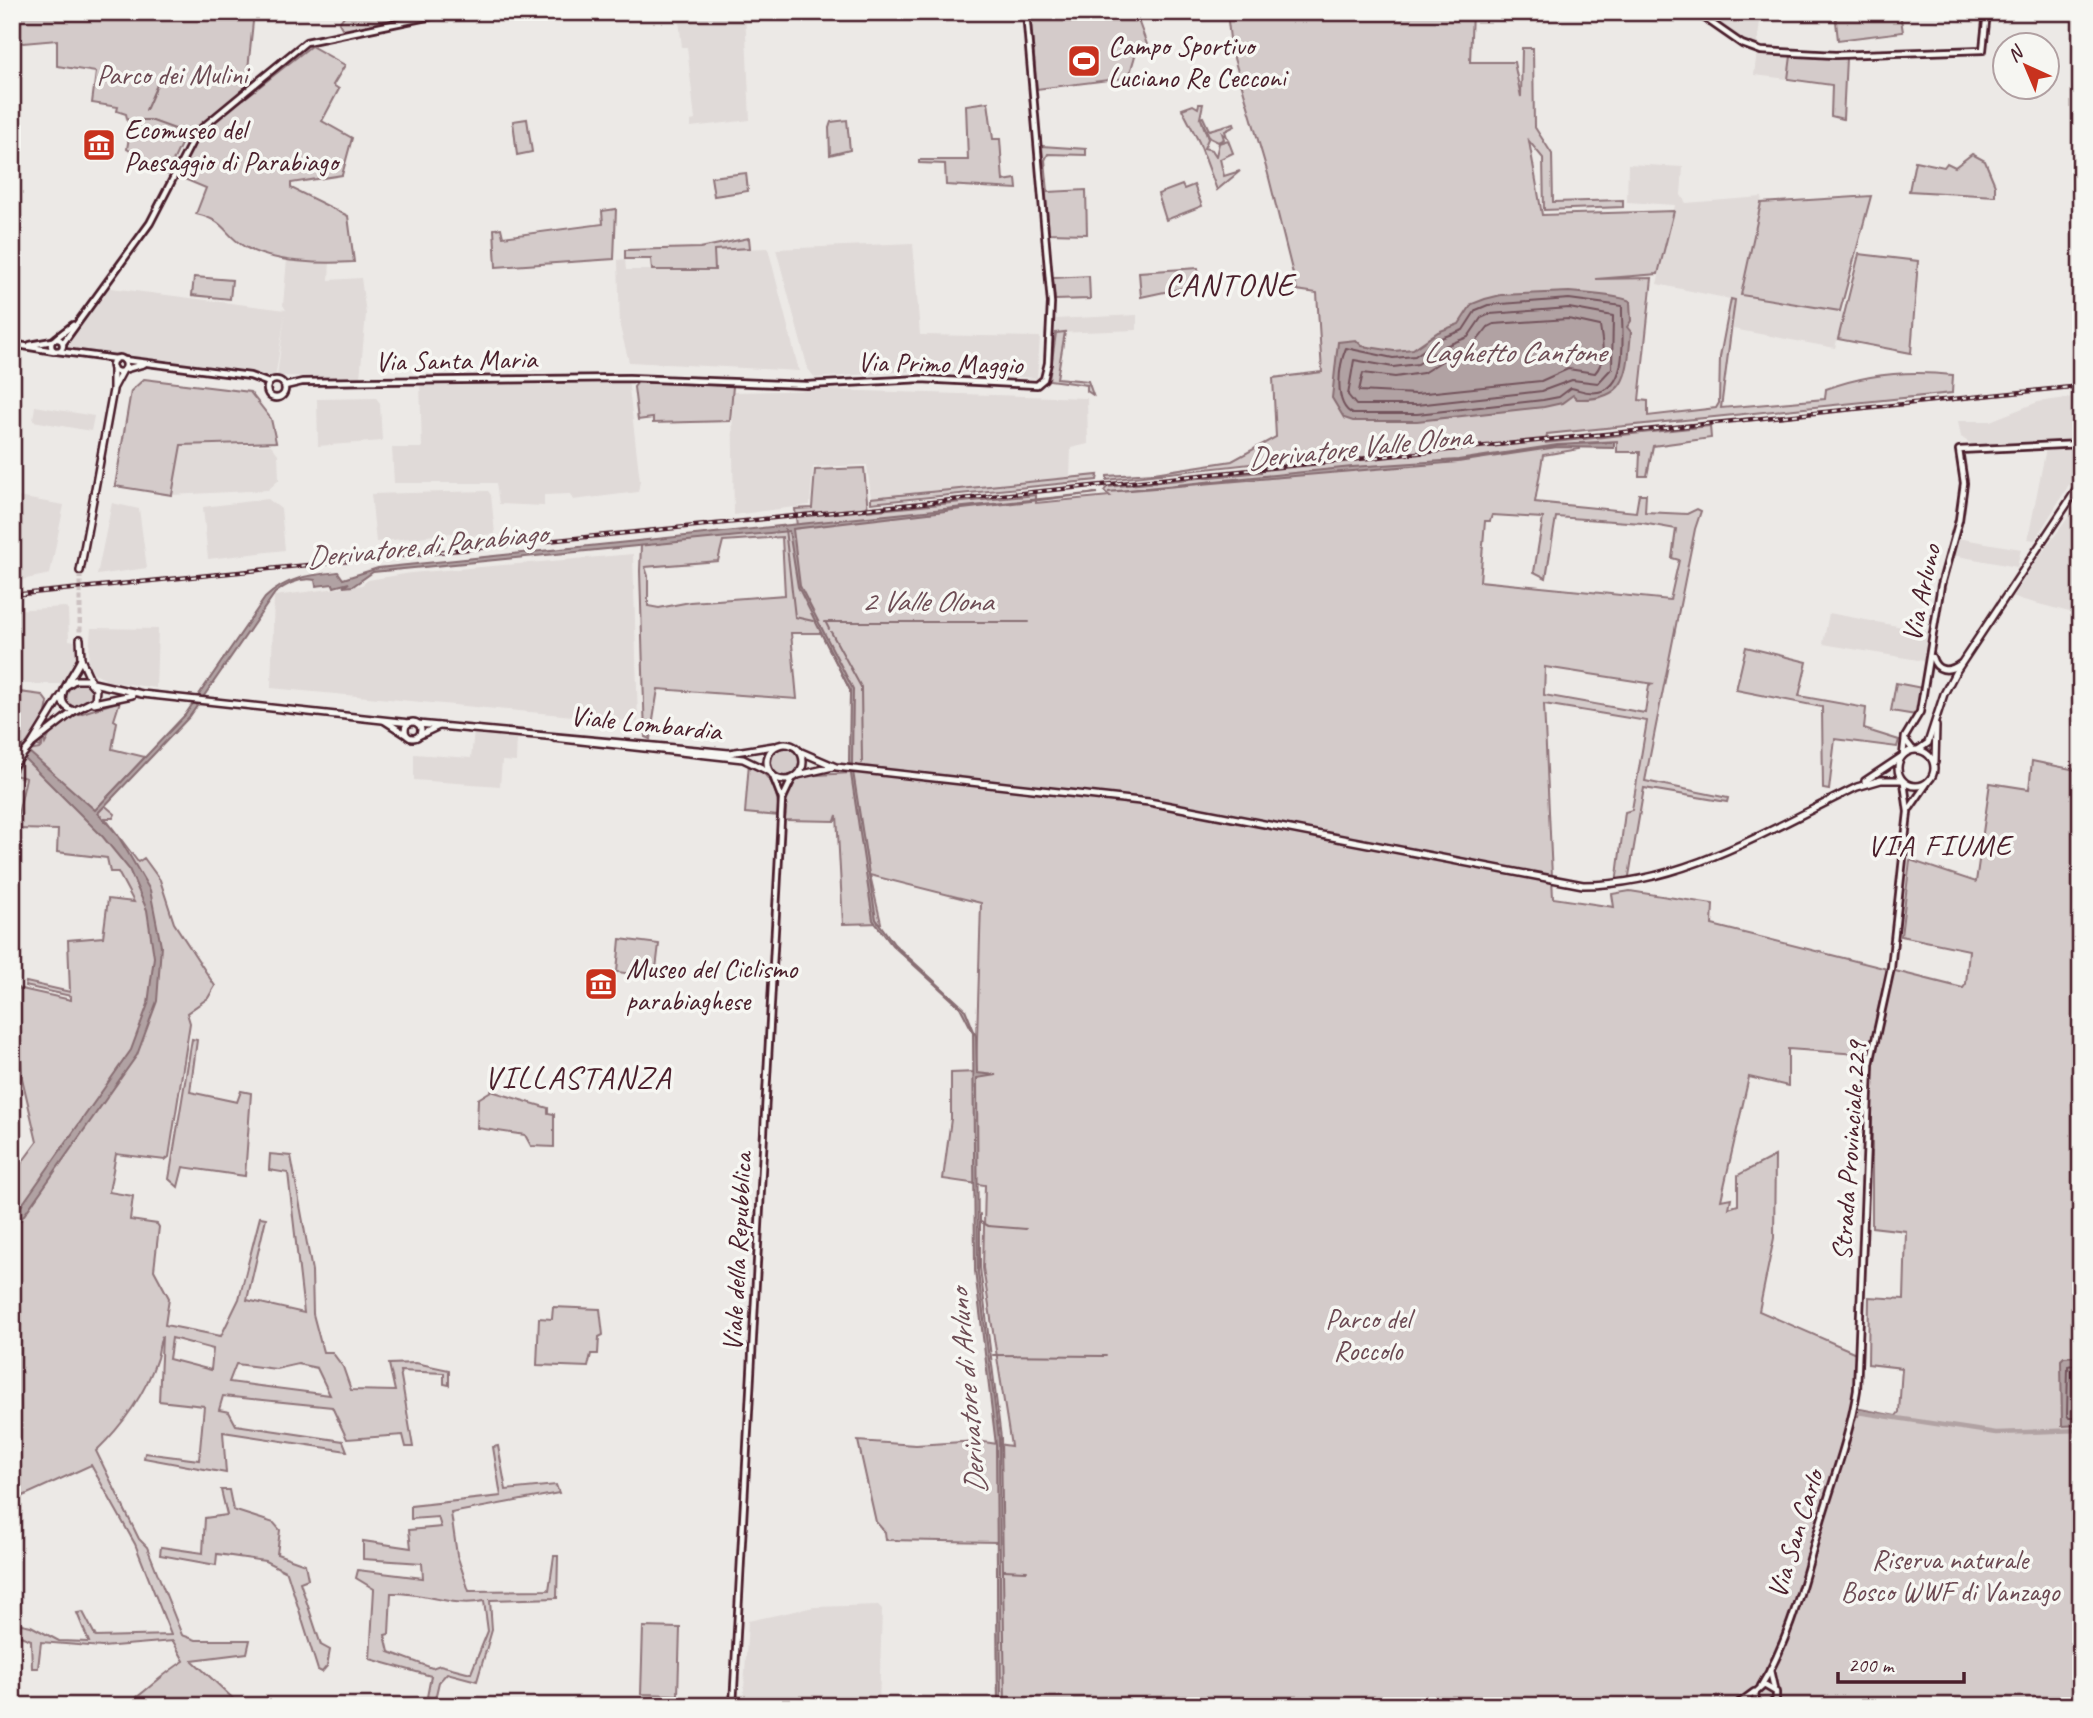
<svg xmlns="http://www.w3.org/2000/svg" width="2093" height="1718" viewBox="0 0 2093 1718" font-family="Caveat,sans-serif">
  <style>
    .built { fill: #e0dad8 }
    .green { fill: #d4cbca; stroke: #8f757a; stroke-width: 2; fill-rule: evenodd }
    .water { fill: #b1a2a3; stroke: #886e73; stroke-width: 2 }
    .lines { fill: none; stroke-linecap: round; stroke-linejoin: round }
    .shore { stroke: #73535b; stroke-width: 2 }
    .stream { stroke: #886e73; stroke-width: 2 }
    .canal { stroke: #b1a2a3; stroke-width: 4.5 }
    .secondary-tunnel { stroke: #ccc1c1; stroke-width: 5; stroke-dasharray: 5 2.5; stroke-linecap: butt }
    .tertiary-casing { stroke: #4a1f2b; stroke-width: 10 }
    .secondary-casing { stroke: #4a1f2b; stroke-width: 10 }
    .tertiary { stroke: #f6f6f2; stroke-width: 4.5 }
    .secondary { stroke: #f6f6f2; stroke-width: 5 }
    .rail-casing { stroke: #4a1f2b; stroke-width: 4.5 }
    .rail { stroke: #f6f6f2; stroke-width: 2; stroke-dasharray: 5; stroke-linecap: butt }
    .labels { text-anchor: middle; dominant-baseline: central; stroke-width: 7; stroke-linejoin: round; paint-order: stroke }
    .poi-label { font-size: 28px; fill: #4a1f2b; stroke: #f6f6f2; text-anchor: start }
    .park-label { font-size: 28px; fill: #6c4a53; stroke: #f6f6f2 }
    .street-label { font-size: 28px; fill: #4a1f2b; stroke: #f6f6f2 }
    .water-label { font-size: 30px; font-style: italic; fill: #6e4d55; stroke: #f6f6f2 }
    .neighbourhood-label { font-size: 30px; letter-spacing: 2px; fill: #4a1f2b; stroke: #f6f6f2 }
    .quarter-label { font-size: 32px; letter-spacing: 2px; fill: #4a1f2b; stroke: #f6f6f2 }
  </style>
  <rect width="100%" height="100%" fill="#ece9e6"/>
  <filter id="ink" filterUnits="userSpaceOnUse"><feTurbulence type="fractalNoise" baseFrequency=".0143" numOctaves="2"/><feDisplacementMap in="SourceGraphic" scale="14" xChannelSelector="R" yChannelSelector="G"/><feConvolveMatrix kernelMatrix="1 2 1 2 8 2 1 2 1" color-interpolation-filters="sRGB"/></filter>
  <g filter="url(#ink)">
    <g class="built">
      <path d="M678,12H745L750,120L691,127V121L695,120L687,47H682Z"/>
      <path d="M1703,12H1761L1757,47L1738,36Z"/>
      <path d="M1757,51L1791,53L1788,79L1754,75Z"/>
      <path d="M1628,164L1683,167L1681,195L1686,203L1762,197L1742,295L1844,312L1835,348L1733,329L1735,300L1657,284L1675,205L1627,202Z"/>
      <path d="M913,243L920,335L1040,337L1037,378L926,370L815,378L808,369L776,249Z"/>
      <path d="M768,248L799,371L629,362L620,327L618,260L625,259L626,270H714V250Z"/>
      <path d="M287,259L330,260L329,280L361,278L366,314L360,378L277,376L285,315L275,379L269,382L254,376L61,349L103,287L286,310L283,305Z"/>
      <path d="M1137,315V330L1056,333L1055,319Z"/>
      <path d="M628,379L640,481L638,492L573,500L570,494L544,495V506L499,504L496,483H394L392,448H422L420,382Z"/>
      <path d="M831,390L1087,398L1088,444L1071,448L1070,479L871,498L867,465L813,467L810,505L734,515L732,392Z"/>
      <path d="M2081,396V440L1977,448L1961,437L1958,421H1990L2038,402Z"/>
      <path d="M376,398L380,403L382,441L318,446L317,399Z"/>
      <path d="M35,406L94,416L91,431L33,421Z"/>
      <path d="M181,445H271L278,454L279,480L268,490L172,495Z"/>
      <path d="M2081,447V465L2035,540L2028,539L2046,448Z"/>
      <path d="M488,491L491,495L495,534L462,537L461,532L376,542L371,494Z"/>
      <path d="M12,496L64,505L50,574L12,582Z"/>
      <path d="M268,499L281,509L285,550L208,559L203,507Z"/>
      <path d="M2081,500V615L2012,597L2039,557Z"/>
      <path d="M112,503L139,509L147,568L97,575Z"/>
      <path d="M1957,538L2021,549L2017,567L1952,555Z"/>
      <path d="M633,554L638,722L271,688L274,596L362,585L368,580L411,573Z"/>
      <path d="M65,607L68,609L69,640L75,641V663L62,684H12V610Z"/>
      <path d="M1829,613L1929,632L1924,661L1823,644Z"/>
      <path d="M91,628L158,629L156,688L108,681L95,674L88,663Z"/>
      <path d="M474,731L517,736L516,762L502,761L500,786L414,780V754L471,758Z"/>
      <path d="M878,1605L882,1609L879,1706H743L748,1621L814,1607Z"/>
    </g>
    <g class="green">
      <path d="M12,12H254L245,98L311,46L345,65L333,85L339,89L322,121L352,138L342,175L291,183V188L348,216L354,262C322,264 274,263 245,247C223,234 227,221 196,214L206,188L182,178L180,168L196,137L218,117L182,142L167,174L127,149L130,131L126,114L117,111L118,107L92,103L96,72L57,66V40L12,44Z"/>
      <path d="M347,12H428L344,31L339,23Z"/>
      <path d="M1030,12H1135L1149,50L1137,49L1130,73L1133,77L1037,89Z"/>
      <path d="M1227,12H1472L1470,62H1514L1521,97L1522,48H1533L1534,126L1552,154L1553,202L1623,200V207L1544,210L1543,158L1529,141L1542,215L1674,211L1658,274L1596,279L1652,278L1639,400L1648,401V416L1716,408L1719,403L1720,357L1731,299L1735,300L1721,408L1825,399L1826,389C1866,374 1910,370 1953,375L1952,393L1547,434L1546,443L1710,426L1711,438L1653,446L1647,476H1639L1640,452H1617V441L1580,443V449L1543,455L1535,502L1636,512L1639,494H1646L1645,512L1687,514L1697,509L1701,511L1695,529L1645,781L1728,798L1727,802L1644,788L1628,882L1616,884L1625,812L1632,810L1647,721L1544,704L1553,898L1614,907L1612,894L1630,891L1713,904L1712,925L1963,988L1966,984L1969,950L1901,936L1910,860L1976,882L1990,783L2029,789L2032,761L2081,771V1706H998L997,1542L886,1540L885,1532L876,1522L858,1441L916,1445L977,1441L1011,1446L983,1268L985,1185L943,1179L951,1119V1073L976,1072L981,903L870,875L881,923L843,924L837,815L835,821L785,820L788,790L801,776L850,773V690L821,633H791L797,699L658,689L650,739L645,737L640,571L641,545L783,531L797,526L795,509L812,508L815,470L864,468L868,511L1036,495V503L1110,496L1104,491L1107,487L1261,472L1259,463L1107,480V476L1154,473L1232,461L1276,437L1273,378L1322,372L1317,293L1297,290L1268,174L1231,48ZM1492,515L1543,518L1534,572L1546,578L1556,517L1642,523L1676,529L1672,558L1679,560L1670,600L1480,581L1485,521H1490ZM782,537L785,595L690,602L659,608L648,606V576L645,567L718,561L723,541ZM1545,667L1654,684L1649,685L1645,713L1544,695ZM1788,1049L1872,1055L1876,1049L1872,1062V1227L1906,1231L1904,1299L1869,1297L1868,1364L1902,1368L1899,1412L1896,1416L1860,1409L1858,1416L1854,1415L1859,1388L1856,1353L1759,1311L1774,1238L1775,1156L1738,1175V1205L1729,1208L1731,1198L1721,1200L1749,1077L1788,1086Z"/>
      <path d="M1835,12H1900L1903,32L1838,40Z"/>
      <path d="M1791,56L1846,58L1843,119L1831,116L1832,85L1788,79Z"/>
      <path d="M988,102L993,139H1000L1003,181L1016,179L1017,189L946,185L945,164L919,163V160H968L966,105Z"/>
      <path d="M1199,104H1203L1200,118L1203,117L1209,130L1234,123L1235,126L1225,131L1227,137L1222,133L1224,139L1218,142L1210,138L1201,119L1208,139L1204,148L1212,150L1216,156L1219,143L1228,140L1233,153L1220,159L1224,176L1240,171L1217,190L1199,142L1182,109L1193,105L1198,108Z"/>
      <path d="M527,119L532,152L517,155L513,121Z"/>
      <path d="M847,120L850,150L830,155L829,128L831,122Z"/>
      <path d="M1042,146L1086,149V155L1048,154L1045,160L1048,192L1086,190L1087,234L1049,233Z"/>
      <path d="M1972,154L1985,161L1995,185V196L1909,191L1915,161L1944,167L1947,163L1955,167Z"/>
      <path d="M746,173L748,191L714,196L711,177Z"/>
      <path d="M1182,185L1184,189L1194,185L1202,206L1166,220L1158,194Z"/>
      <path d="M1871,196L1840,311L1741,295L1761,203Z"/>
      <path d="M616,209L614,259L496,267L494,229L501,228L503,237L603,224L602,211Z"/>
      <path d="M749,238L750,248L714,250L715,270H652L651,259H625V250L700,248Z"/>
      <path d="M1859,254L1918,261L1911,353L1838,339Z"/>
      <path d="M1198,268L1199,281L1189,282L1188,287L1141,297L1139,272Z"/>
      <path d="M1089,276L1090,299L1055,300L1053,278Z"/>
      <path d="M194,277L232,280L230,299L192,295Z"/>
      <path d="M1065,332L1057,378L1088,381L1093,395L1087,391V385L1049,380L1056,333Z"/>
      <path d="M144,379L250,392L271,419L276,442L181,445L172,495L115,486L131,391Z"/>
      <path d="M638,382L733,386L730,421L653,423V418L638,420L634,387Z"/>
      <path d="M1098,475L1097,480L871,503V498Z"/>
      <path d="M1746,647L1807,662L1799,696L1866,708L1864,729L1899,740L1897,747L1835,739L1829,790L1823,789L1822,707L1736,690Z"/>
      <path d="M79,681H87L94,689C93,701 83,707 71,707L66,704L64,691Z"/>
      <path d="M1896,683L1922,688L1916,715L1891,711Z"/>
      <path d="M12,691L42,695L48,703L45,717L24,747L29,751L39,749L41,747L34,745L38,741L42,746L43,736L45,744L50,734L73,716L120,701L114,720L117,722L112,749L145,757L102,803L115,814L113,818H105L138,862L144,858L160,880L174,923L215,986L208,998L187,1013L190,1023L169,1157L165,1160L116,1154L109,1192L133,1196L130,1220L157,1224L159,1227L154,1270L169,1298L165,1325L221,1336L239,1299L260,1217L266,1218L247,1300L304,1313L288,1173L269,1170L270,1154L291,1156L312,1271L313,1314L323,1352H332L343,1367L351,1390L395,1391L389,1364L416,1363L449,1370V1385L444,1384V1373L400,1371L413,1447H406L403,1435L347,1439L332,1407L223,1396L219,1410L229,1412L236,1425L343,1441L347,1451L223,1432L226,1473L144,1458L145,1453L199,1460L204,1406L159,1401L162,1336C159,1343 159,1351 157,1358C146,1393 122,1426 96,1451L139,1539L147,1547L182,1635L196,1640H250L247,1653L192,1660L241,1706H150L141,1702L135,1706H125C146,1692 162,1674 184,1661L173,1641L102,1647L41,1642L38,1668H32L31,1640L12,1633V1622L31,1626L59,1641L89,1642L77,1613L83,1612L96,1637L171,1635L135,1544L91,1465L12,1501V1176L37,1142L22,1078L17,988L71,1000V996L25,986L26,982L70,992L68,940L103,937L108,899L134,902L118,872H110L107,858L57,852L58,830L19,829L12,842L26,778L14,775L24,758L20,754L12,756ZM172,1338L213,1349L211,1370L169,1359ZM236,1364L276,1369L298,1364L317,1368L330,1395L229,1382Z"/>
      <circle cx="785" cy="762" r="14"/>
      <path d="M749,763C772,776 778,790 779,816L745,813Z"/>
      <path d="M620,939L659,944L655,977L617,972Z"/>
      <path d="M192,1039L197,1040L190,1092L237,1102L241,1091L251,1093L245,1176L183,1167L178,1187L169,1179Z"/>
      <path d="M491,1091L548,1108V1113L554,1114V1147L531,1146L525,1135L477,1128L478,1099Z"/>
      <path d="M553,1307L600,1309L603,1335L599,1337L598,1354H591L588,1367L537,1365L539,1318L552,1319Z"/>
      <path d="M498,1446L506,1490L556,1485L559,1493L451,1513L457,1555L469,1591L549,1590L554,1556H558L557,1598L490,1600L492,1630L477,1681L447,1673L439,1682L435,1699L427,1697L431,1676L370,1659L374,1589L356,1578L358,1570L423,1578L422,1563L363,1559V1541L411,1548L409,1530L441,1527L438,1517L411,1519V1506L501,1496L493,1447ZM391,1593C425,1592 452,1608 484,1601L488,1631L471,1673L440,1665L432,1668L389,1652L385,1635L389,1634Z"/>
      <path d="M221,1490H229L233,1510L274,1523L280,1530L277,1554L305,1564L308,1579L300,1582L321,1645L330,1650L327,1666L322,1672L318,1670L287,1572L265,1561L217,1554L216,1565L160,1555L161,1547L203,1553L205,1518L227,1515Z"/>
      <path d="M643,1627L680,1628L678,1695L641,1694Z"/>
    </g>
    <g class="water">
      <path d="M1569,292C1583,293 1620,296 1630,301L1631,321L1627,327L1631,332C1627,374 1628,401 1577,399L1573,395L1562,403L1544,407L1417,421H1353L1344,418L1332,398L1338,342L1356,340L1362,346L1394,351L1413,349L1438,332L1459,324L1472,304L1485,299L1501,295Z"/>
      <path d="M1614,442V448L1557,447L1458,462L1108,492L1352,467L1458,460L1557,445Z"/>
      <path d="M1098,493L793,529L800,586L853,689L852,765L876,919L894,944L965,1009L976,1036L977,1073L996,1075L977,1078L978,1272L999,1438L1001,1706H998L996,1445L975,1271L973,1032L960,1007L892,945L873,920L849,761L850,690L798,587L789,531L373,572L353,586L343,587L349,583L334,587L333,584L316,586L315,580C300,577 287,584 275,593L190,716L98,813L117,834L150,890L161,946L157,1001L137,1055L12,1232V1219L131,1050L148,1004L154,957L147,910L129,869L103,837L12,746V737L95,810L185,715L265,598C287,577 309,575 338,572L343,579L378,568Z"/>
      <path d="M2081,1356V1425L2062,1426L2061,1360L2064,1357Z"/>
    </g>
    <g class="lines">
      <g class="shore">
        <path d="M1569,299L1622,306C1621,329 1631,387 1598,392C1587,394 1581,390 1571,388L1559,397L1543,400L1417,414H1353C1333,405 1339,365 1346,348L1393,358L1415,356L1441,338L1463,330L1476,310L1488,305Z"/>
        <path d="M1569,308L1613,316L1612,368L1598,383L1572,380L1542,391L1416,405H1356L1348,395L1354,360L1393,367L1418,364L1445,346L1468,337L1481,318L1490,314Z"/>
        <path d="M1568,319L1600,326C1602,341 1607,360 1595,373L1568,369L1541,381L1416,394L1359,391L1363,373L1395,377L1423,373L1450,356L1473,346L1488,327L1494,324Z"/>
        <path d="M2081,1363L2068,1366L2067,1415L2069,1418H2081"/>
      </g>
      <g class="stream">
        <path d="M146,110L160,78"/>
        <path d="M134,120H150L175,129"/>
        <path d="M785,529L795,617L813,621"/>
        <path d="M824,622H1029"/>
        <path d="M826,623L829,629"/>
        <path d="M831,632L861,687L862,763"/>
        <path d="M980,1214V1268L1001,1438L1005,1706"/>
        <path d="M981,1222L988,1226L1026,1229"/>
        <path d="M993,1355L1106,1356"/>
        <path d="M1004,1570L1027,1571"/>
      </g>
      <path class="canal" d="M1857,1412L1996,1433L2081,1430"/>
      <path class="secondary-tunnel" d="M80,639V571"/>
      <defs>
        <g id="tertiary">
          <path d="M1696,12L1742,44L1761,51L1835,55L1983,50L1987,12"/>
          <path d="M56,338L73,325"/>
          <circle cx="57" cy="345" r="6"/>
          <path d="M63,343L150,223L197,132L306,42L451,12"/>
          <path d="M12,344L54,351"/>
          <path d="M30,345L52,341"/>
          <path d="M57,351L116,359"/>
          <circle cx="119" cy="365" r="7"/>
          <path d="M124,360L250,376L269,383"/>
          <path d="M126,369L144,364"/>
          <circle cx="276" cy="389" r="9"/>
          <path d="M285,386L302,382L629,378L807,385L921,379L1037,385L1044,379L1048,363L1051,303L1026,12"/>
          <path d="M1932,657C1936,671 1948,673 1960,664"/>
          <path d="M1906,741L1913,750"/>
          <path d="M1903,755L1905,737L1920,712L1941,585L1959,520L1964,483L1959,450L2081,444"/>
          <path d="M773,776L782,799"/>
          <path d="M1910,808L1928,782"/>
          <path d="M1770,1670L1774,1688"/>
          <path d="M1761,1686C1791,1638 1804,1578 1820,1524C1833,1480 1850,1435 1857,1390L1870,1064L1891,968L1908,812L1904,782"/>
          <path d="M1740,1702L1758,1703"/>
          <path d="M733,1706L782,800L792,779"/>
          <path d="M1735,1706L1754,1692"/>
          <path d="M1762,1706L1756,1701L1755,1693L1764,1685L1776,1692V1699L1769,1706"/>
        </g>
        <g id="secondary">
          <path d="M114,387L122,372"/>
          <path d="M80,571L113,390V368"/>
          <path d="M80,639L81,659L90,679"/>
          <path d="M93,683L142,694L410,723"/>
          <path d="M66,686L75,680H88L96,689L95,700L74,711C47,702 74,676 81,659"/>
          <path d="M94,703L132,695"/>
          <path d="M385,721L405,734"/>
          <circle cx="413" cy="730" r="8"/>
          <path d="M418,724L729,753L774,746"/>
          <path d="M420,735L439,726"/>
          <path d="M554,738L743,759L768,771"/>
          <path d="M33,743L74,711"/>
          <circle cx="785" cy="762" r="18"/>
          <circle cx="1916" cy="768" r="18"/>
          <path d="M1918,750L1928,743L1944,694L1955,673L2081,483"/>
          <path d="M799,751L836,767L1149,802L1583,885C1682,885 1770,829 1857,787L1881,780H1902"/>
          <path d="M1935,762L1936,726"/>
          <path d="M12,767L31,745L61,696"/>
          <path d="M798,775L833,767"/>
          <path d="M1865,781L1901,757"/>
        </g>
      </defs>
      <use href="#tertiary" class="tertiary-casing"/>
      <use href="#secondary" class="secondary-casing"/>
      <use href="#tertiary" class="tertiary"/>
      <use href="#secondary" class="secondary"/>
      <defs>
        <path id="rail" d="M12,595L2081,386"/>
      </defs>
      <use href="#rail" class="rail-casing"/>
      <use href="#rail" class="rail"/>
    </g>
  </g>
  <defs>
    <symbol id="stadium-square" viewBox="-11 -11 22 22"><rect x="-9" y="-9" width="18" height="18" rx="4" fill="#c8321e" stroke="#f6f6f2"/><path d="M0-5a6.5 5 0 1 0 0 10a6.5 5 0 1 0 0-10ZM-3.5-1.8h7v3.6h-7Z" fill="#fff"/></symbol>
    <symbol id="museum-square" viewBox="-11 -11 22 22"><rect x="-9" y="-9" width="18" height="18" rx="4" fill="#c8321e" stroke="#f6f6f2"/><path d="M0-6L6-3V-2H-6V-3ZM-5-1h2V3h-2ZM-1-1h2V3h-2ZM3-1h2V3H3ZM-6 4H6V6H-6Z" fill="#fff"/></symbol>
  </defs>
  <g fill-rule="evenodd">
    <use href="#stadium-square" x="1065" y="42" width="38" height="38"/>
    <use href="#museum-square" x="80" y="126" width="38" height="38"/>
    <use href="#museum-square" x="582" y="965" width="38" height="38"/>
  </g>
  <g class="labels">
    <g class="poi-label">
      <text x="1108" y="45">Campo Sportivo<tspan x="1108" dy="32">Luciano Re Cecconi</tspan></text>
      <text x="124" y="129">Ecomuseo del<tspan x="124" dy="32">Paesaggio di Parabiago</tspan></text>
      <text x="626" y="968">Museo del Ciclismo<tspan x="626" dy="32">parabiaghese</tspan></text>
    </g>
    <g class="park-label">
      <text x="172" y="74">Parco dei Mulini</text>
      <text x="1368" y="1318">Parco del<tspan x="1368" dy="32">Roccolo</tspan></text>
      <text x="1950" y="1559">Riserva naturale<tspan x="1950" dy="32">Bosco WWF di Vanzago</tspan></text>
    </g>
    <g class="street-label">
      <text transform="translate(456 360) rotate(-1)">Via Santa Maria</text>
      <text transform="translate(940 363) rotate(1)">Via Primo Maggio</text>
      <text transform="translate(1921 593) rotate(-78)">Via Arluno</text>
      <text transform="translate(646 723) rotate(6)">Viale Lombardia</text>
      <text transform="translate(1849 1151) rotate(-86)">Strada Provinciale 229</text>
      <text transform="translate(737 1252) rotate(-87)">Viale della Repubblica</text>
      <text transform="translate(1795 1534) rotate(-73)">Via San Carlo</text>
    </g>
    <g class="water-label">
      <text x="1514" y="352">Laghetto Cantone</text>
      <text transform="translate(1359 447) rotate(-6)">Derivatore Valle Olona</text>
      <text transform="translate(426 545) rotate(-6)">Derivatore di Parabiago</text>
      <text x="927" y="601">2 Valle Olona</text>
      <text transform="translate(967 1392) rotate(-95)">Derivatore di Arluno</text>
    </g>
    <g class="neighbourhood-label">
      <text x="1940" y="845">VIA FIUME</text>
    </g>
    <g class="quarter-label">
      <text x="1230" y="284">CANTONE</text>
      <text x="578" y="1077">VILLASTANZA</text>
    </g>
  </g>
  <rect width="2093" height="1718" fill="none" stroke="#f6f6f2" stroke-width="42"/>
  <rect x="21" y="21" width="2051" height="1676" fill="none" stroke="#4a1f2b" stroke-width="2.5" filter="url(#ink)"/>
  <g transform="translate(2026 66) rotate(316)"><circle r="33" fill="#f6f6f2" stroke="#b1a0a2" stroke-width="2"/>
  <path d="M0-5L12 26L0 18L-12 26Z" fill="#c8321e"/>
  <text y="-10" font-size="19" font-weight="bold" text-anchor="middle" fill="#4a1f2b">N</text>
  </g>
  <path d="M1838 1672v10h126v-10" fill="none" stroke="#4a1f2b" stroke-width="3.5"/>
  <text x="1848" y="1672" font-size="21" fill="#4a1f2b" stroke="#f6f6f2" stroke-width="5" paint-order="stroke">200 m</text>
</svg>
